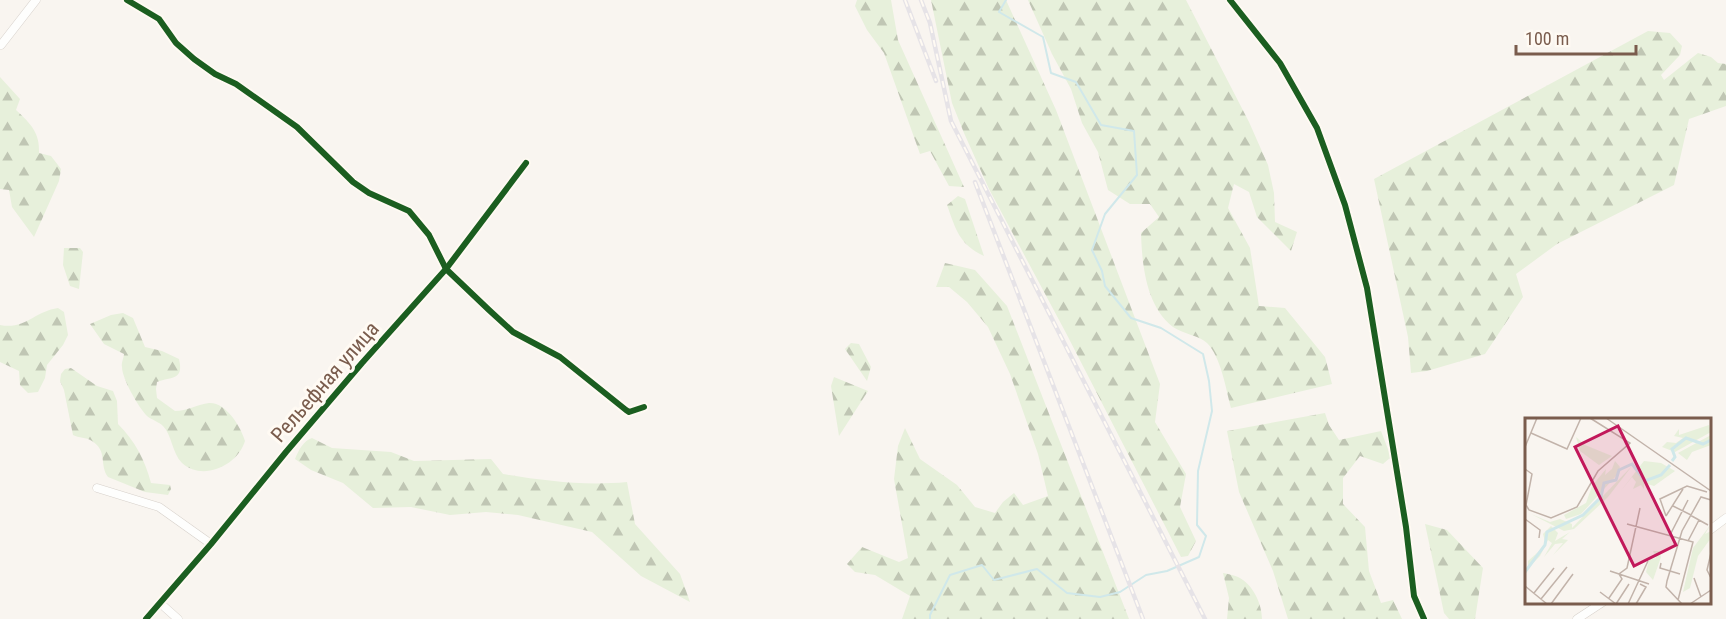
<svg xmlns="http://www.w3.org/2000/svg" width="1726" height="619" viewBox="0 0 1726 619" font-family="'Roboto Condensed',sans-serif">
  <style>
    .forest { fill: url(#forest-firs) }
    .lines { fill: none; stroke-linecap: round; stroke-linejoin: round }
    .stream { stroke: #d0e8ea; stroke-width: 2 }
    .minor-casing { stroke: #d7d1cb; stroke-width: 9 }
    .minor { stroke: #fefefd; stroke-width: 8 }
    .rail-casing { stroke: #e6e3e7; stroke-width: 4.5 }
    .rail { stroke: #fffaf3; stroke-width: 2; stroke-dasharray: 7; stroke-linecap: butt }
    .cycleway-casing { stroke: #fffaf3; stroke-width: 10 }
    .cycleway { stroke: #1b5e20; stroke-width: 6 }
    .labels { text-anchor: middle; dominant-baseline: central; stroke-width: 6; stroke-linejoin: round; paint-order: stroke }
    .street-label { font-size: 21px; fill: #7a5c4d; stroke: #fffaf3 }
    .inset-river { fill: none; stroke: #d0e8ea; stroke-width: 3 }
    .inset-road { fill: none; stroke: #c2b3aa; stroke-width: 1.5 }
    .view { fill: #c2185b; fill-opacity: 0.15; stroke: #c2185b; stroke-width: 3 }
    .inset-edge { fill: none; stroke: #7a5c4d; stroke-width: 3 }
  </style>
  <defs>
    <pattern id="forest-firs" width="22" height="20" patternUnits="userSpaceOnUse" patternTransform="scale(1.5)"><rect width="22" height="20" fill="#e7f0db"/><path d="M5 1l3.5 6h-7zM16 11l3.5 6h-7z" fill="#c0c6b4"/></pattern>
  </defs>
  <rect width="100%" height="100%" fill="#f9f5f0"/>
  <g class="forest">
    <path d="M857,0H891L898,40L964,187L949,186L930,151L920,154L884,53L867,30L855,6Z"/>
    <path d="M931,0H1006L1056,110L1160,384L1155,422L1186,474L1180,507L1196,541L1188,556L1181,557L1066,333L989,189L964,133L952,103Z"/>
    <path d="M1028,0H1186L1249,122L1268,165L1274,193L1275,222L1297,232L1291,251L1257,217L1249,192L1234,184L1228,208L1250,248L1259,306L1285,308L1325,357L1332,384L1231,408C1226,389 1221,357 1207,343C1198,335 1183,334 1173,327C1146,306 1142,265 1141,233L1159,217L1150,204H1130L1108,190L1098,152L1082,123L1071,89L1052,54Z"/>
    <path d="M1648,31L1670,33L1682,46L1680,55L1661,75L1664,80L1698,53L1711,57L1718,63L1726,64V106L1689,119L1674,185L1557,244L1516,274L1523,297L1485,354L1427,371L1411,373L1408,337L1374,179Z"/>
    <path d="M0,77L20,99L16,110C31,124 40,133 39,153L51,156L61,169L59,181L34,237L12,207L9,190L0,189Z"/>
    <path d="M958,196L965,199L984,256C959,244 956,230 947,205Z"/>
    <path d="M64,248H80L83,252L79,289L70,286L63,265Z"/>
    <path d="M945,263L975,270L1007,306L1129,619H902L910,596L875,575L855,572L847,564L862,547L899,562L908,558L894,479L898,446L905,428L920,459L957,485L975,507L995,513L1003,502L1014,493L1023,505L1048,496L1038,454L1010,374L988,327L967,302L949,287H936Z"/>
    <path d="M58,308L64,312L68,335L63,345L47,365L45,378L38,392L28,393L20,385L19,371L0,362V325C25,330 35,311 58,308Z"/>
    <path d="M123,313L133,318L145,347L162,351L179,359C184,381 172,376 157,382L156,389L157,398L175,411C187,411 198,404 209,403C226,402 241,427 245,441C238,465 203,482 182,463C172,453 172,435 163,426C159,422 152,420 147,416C139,408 122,379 122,367C121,363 124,357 124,354L104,344L90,324L111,315Z"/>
    <path d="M851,343L859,344L871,367L867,381L845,349Z"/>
    <path d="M71,368L97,386L113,391L117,401L118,424C135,441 145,460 151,483L170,485L171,489L168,495L145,492L108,477C99,465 108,451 92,441C86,437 79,438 73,435L64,390L60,381L61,374L65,369Z"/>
    <path d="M834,377L868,391L839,436L831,386Z"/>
    <path d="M1325,413L1329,425L1339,440L1381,431L1391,457L1383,464L1360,456L1343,478V504L1365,527L1369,571L1381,603L1393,600L1402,619H1288L1273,571L1239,492L1227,431Z"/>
    <path d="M312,438L332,448L391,452L414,461L491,459L503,474C544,481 585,486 627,482L635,524L680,574L690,602L641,576L592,532L518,515L486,512L450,515L411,507L373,508L343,483L311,470L295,459C298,451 304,440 312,438Z"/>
    <path d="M1425,524L1447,530L1483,568L1475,619H1449L1444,613Z"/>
    <path d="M1223,573C1228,574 1234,575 1238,577C1253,584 1262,604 1262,619H1227L1229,598Z"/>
  </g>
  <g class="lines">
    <path class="stream" d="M930,619V615L950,575L982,565L994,580L1037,569L1067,593L1100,597L1120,592L1146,575L1167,571L1199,557L1206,536L1197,525L1198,471L1212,411L1209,381L1203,354L1161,328L1131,318L1105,286L1102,271L1092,250L1105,214L1137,175L1134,131L1101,125L1076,82L1051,73L1043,37L999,12L1006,0"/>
    <defs>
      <g id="minor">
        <path d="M127,0L159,19L176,43L194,59L215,74L236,84L297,127L353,182L369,193L409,211L429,235L446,269L489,310L513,332L560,357L626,410L629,412L644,407"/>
        <path d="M1230,0L1280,63L1317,128L1345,205L1367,288L1406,527L1414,596L1424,619"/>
        <path d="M1,45L36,0"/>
        <path d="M97,488L159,507L211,544"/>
        <path d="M1710,530L1726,518"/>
        <path d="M160,603L178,619"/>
        <path d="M146,619L211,544L286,452L362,363L446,269L526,163"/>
        <path d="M1577,619L1603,602"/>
      </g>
    </defs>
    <use href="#minor" class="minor-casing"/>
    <use href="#minor" class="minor"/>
    <defs>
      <g id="rail">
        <path d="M905,0L936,81"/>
        <path d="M921,0L930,23L951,121L1205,619"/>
        <path d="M975,182L1143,619"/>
      </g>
    </defs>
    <use href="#rail" class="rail-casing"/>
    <use href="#rail" class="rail"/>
    <defs>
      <g id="cycleway">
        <path d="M127,0L159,19L176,43L194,59L215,74L236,84L297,127L353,182L369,193L409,211L429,235L446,269L489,310L513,332L560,357L626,410L629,412L644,407"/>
        <path d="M1230,0L1280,63L1317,128L1345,205L1367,288L1406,527L1414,596L1424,619"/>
        <path d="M146,619L211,544L286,452L362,363L446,269L526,163"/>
      </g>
    </defs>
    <use href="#cycleway" class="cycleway-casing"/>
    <use href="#cycleway" class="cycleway"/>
  </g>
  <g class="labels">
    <g class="street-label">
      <text transform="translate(325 382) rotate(-49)">Рельефная улица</text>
    </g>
  </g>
  <g transform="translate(1525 418)">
    <rect width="186" height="186" fill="#f9f5f0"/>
    <path d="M184,7L186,14L150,34L137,29L142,24L151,25L158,20L149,18L154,11V17ZM186,17V27L167,34L162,42L153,35ZM51,19L60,27L87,38L74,47L55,33ZM90,43L95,49L91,58L56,96L41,101L39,97L61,85L67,68L81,51L80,57L87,51ZM119,43L136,45L150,53L129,68L119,65V71L116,67L108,71L111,64L107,59L95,74ZM107,48L83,79L49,111L39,113L6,96L25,104L35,101L47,106V110ZM186,106L180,116L186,113V120L173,138L165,170L158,174L168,130ZM26,108L33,115L30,123L45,114L37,121L43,122L28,137L38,125L30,126L19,139L27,125L23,122L15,138L3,150V143L21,127L18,116ZM128,133H134L136,139L128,162L121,154L124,142L131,140Z" fill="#e7f0db"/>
    <path class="inset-river" d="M147,43L150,39L147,31L161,20L178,26L186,22M0,154L20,127L22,114L58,97L76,79L79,65L91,62L94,52L107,46L120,63L136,57L145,47"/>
    <path class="inset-road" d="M81,0L186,73M6,15L42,31L56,0M0,29L12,0M0,51L7,56L1,87L4,92L26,100L52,89L73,53L105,25L65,0M148,88L166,97M165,97L183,107M141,98L135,81L162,68L182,74M141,98L158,71M0,101L15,112L14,120M102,106L168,124L153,182M145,117L163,82M163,123L174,102M186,135L182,152L186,160M136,145L135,150L155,156M85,153L124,166M169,160L176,179M0,168L22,186M75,174L91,186M9,175L29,150M84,180L97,161L94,156L102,150L115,90M16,181L42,149M26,186L48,156M91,186L104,166M103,186L123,143M111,186L121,169L115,166M157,186L141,169L142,163L157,113L176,79L186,82M165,186L186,172"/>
    <path class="view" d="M93,8L151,127L109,148L50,29Z"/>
    <rect width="186" height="186" class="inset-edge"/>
  </g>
  <path d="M1516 45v9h120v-9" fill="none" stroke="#7a5c4d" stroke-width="3"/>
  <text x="1525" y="45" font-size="18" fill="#7a5c4d" stroke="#fffaf3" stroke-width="4.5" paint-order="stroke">100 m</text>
</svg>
